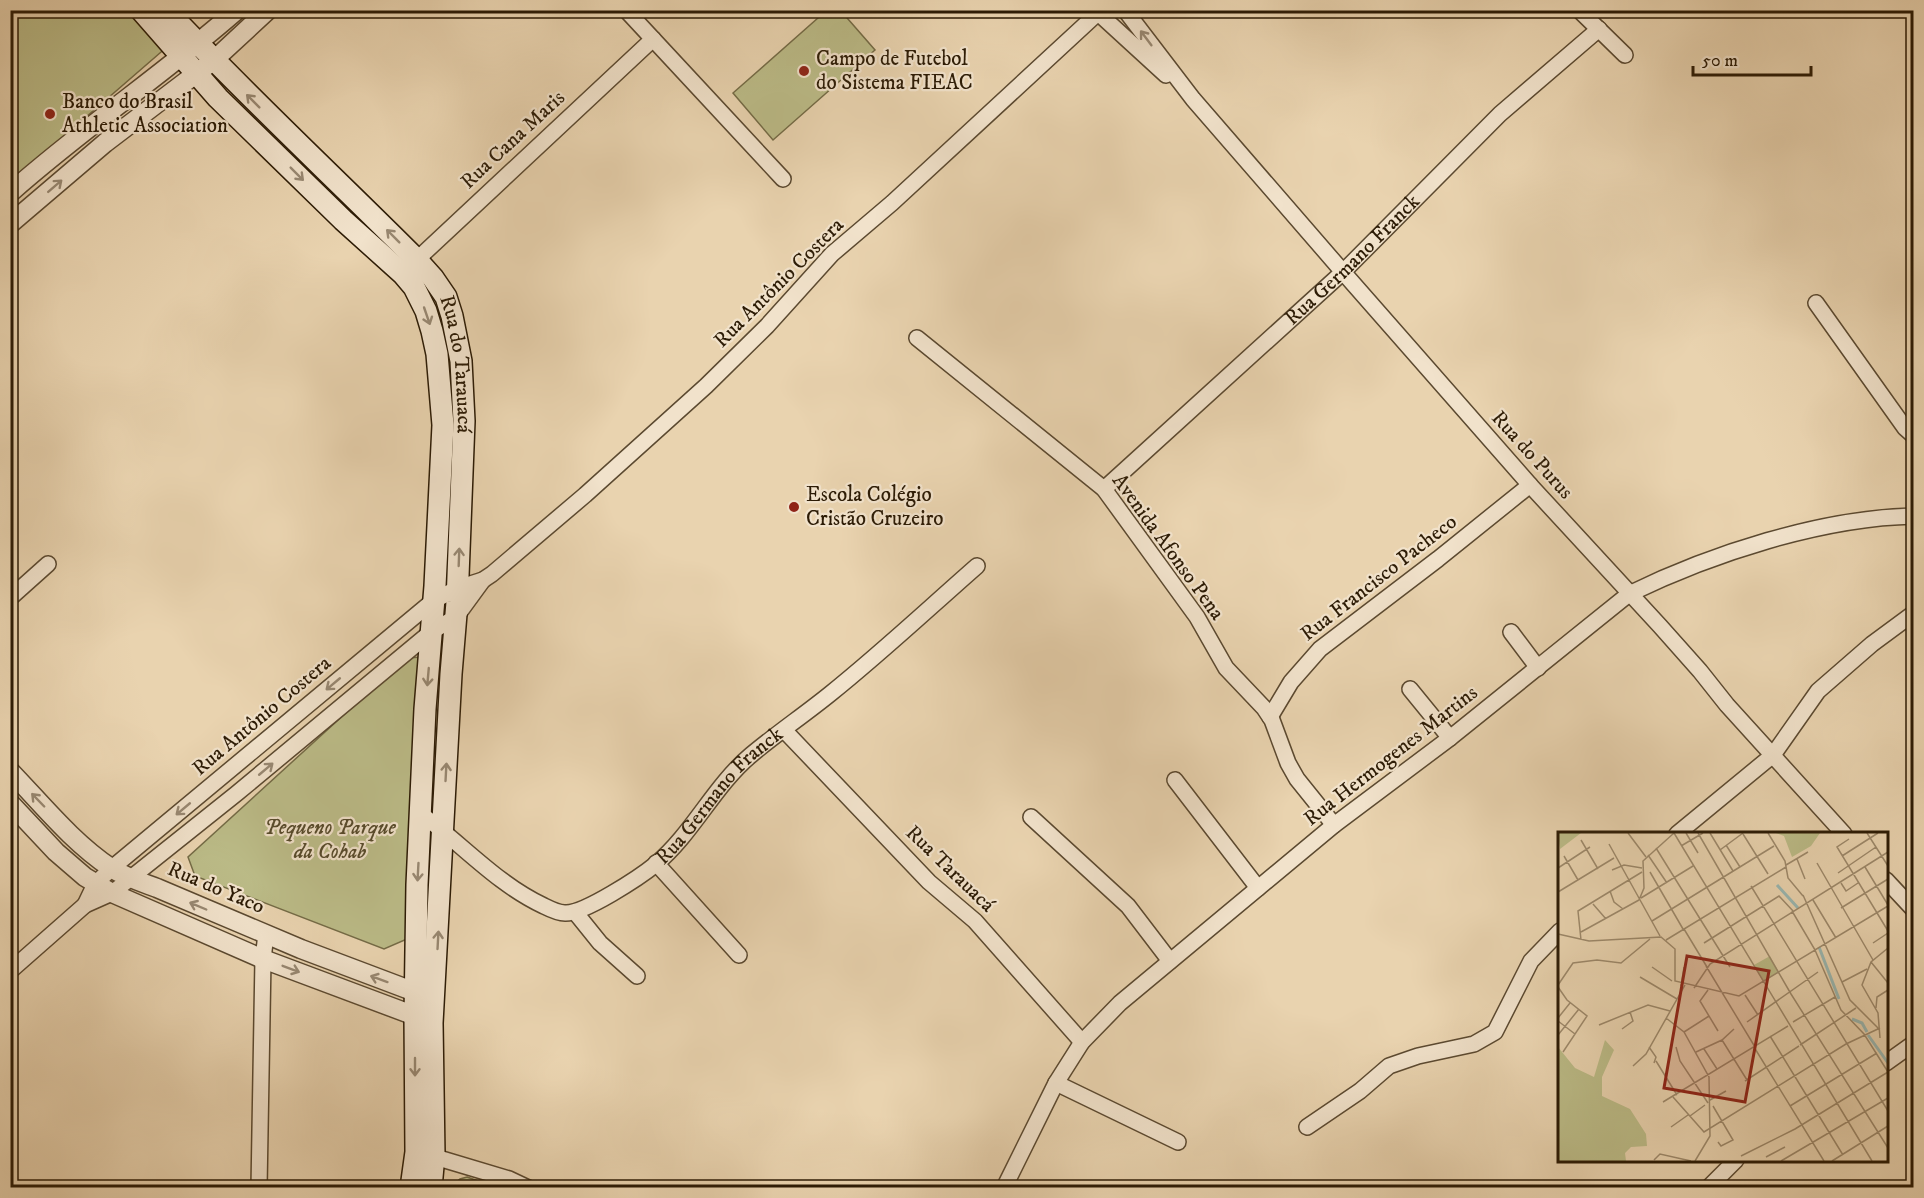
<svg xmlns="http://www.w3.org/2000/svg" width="1924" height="1198" viewBox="0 0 1924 1198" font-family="'IM FELL DW Pica',serif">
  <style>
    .green { fill: #bbbb87; stroke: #746b46; stroke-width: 1.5 }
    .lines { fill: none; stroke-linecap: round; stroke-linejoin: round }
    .minor-casing { stroke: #5b4930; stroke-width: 18 }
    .tertiary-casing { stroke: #5b4930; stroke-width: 21 }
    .secondary-casing { stroke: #2c1b05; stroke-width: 24 }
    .minor { stroke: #f1e2cb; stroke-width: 15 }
    .tertiary { stroke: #f1e2cb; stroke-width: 18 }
    .secondary { stroke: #f1e2cb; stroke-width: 21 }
    .oneway { stroke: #988872 }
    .poi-dot { fill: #8f2418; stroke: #f1e2cb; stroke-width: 2 }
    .labels { text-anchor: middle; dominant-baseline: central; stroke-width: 4.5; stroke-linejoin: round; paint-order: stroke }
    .poi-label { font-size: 21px; fill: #2c1b05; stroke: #f1e2cb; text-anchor: start }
    .street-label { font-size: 21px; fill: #2c1b05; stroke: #f1e2cb }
    .park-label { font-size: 21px; font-style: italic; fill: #574b2c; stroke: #f1e2cb }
    .inset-river { fill: none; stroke: #99b7b1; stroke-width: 3 }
    .inset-road { fill: none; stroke: #9d896b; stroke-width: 1.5 }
    .view { fill: #8f2418; fill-opacity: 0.15; stroke: #8f2418; stroke-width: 3 }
    .inset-edge { fill: none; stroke: #2c1b05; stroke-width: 3 }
  </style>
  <rect width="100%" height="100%" fill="#e9d3af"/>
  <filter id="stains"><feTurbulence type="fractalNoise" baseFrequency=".00333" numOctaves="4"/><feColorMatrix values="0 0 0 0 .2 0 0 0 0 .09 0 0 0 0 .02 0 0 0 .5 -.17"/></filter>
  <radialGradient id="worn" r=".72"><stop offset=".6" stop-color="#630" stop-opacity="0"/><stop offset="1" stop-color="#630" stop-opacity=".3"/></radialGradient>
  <g class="green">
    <path d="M827,10L841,11L875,50L773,140L733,93Z"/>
    <path d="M11,11H137L168,46L11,182Z"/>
    <path d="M423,657L407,939L384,949L195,876L188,857L406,658Z"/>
    <path d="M467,1177L495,1187H451L460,1179Z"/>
  </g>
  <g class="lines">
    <defs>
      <g id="minor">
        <path d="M626,10L783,179"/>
        <path d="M1095,10L1166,75"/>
        <path d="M1125,10L1193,99L1343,272L1530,485L1660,626L1700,671L1727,705L1844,834"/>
        <path d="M1579,10L1625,55"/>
        <path d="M409,267L653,39"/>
        <path d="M1816,303L1905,428L1914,436"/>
        <path d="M917,338L1104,489L1197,617L1226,668L1264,708L1272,720L1288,763L1297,779L1334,825"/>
        <path id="s1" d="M1104,489L1343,272L1500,114L1599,29"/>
        <path d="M10,598L48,564"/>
        <path d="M1511,632L1538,668"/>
        <path d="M1410,689L1450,738"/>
        <path d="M1270,717L1291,682L1320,649L1438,559L1530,485"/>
        <path d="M784,730L929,882L975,921L1082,1042"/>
        <path d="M1175,780L1258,888"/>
        <path id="s2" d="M421,814C463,845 497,884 544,906C550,909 559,913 565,913C584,914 640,877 656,864C693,833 714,786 751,755C776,734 804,715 830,694C880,654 928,609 977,566"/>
        <path d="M1031,817L1128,906L1170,961"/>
        <path d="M1677,834L1773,755L1818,691L1872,644L1914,613"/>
        <path d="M656,863L739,955"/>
        <path d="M1886,880L1914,910"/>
        <path d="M85,905L95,884L112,868L433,601L458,588L483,580L492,574L585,495L706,386L767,326L832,254L892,203L1101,10"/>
        <path d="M575,912L600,943L637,976"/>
        <path d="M10,971L85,905L112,893L236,794L431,632L456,617L483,580"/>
        <path d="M1886,1063L1914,1043"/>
        <path d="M1056,1083L1178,1142"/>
        <path d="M1307,1127L1360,1091L1389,1066L1418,1056L1474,1044L1495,1032L1531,961L1560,931"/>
        <path d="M425,1154L509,1179L528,1188"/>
        <path d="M259,1188L263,959L266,934"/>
        <path d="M1004,1188L1056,1083L1082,1042L1120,1003L1334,825L1450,738L1629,594C1711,554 1821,518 1914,516"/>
        <path d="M1708,1188L1736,1160"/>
      </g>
      <g id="tertiary">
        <path d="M10,193C83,128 164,74 237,10"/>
        <path d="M10,224L105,143L214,60L268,10"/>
        <path d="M10,771C42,804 72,842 111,868C125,877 141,882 157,888L301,949L415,992L427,994"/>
        <path d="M10,803L56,852L85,877L112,893L263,959L426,1020"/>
      </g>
      <g id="secondary">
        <path d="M141,10L218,98L343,220L403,274L414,287L426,311L432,331L437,354L443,425L435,586L425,709L417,885L415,1016L416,1152L411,1188"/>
        <path id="s3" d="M166,10C247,96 333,176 416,259L433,278L446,297L452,316L461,361L464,421L457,602L451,674L432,1023L434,1155L431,1188"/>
      </g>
    </defs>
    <use href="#minor" class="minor-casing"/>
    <use href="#tertiary" class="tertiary-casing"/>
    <use href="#secondary" class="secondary-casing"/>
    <use href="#minor" class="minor"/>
    <use href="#tertiary" class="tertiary"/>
    <use href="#secondary" class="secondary"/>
  </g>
  <defs><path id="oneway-shaft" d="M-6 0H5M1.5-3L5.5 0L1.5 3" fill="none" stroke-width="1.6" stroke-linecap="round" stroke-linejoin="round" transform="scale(1.5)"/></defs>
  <g class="oneway">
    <use href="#oneway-shaft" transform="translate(1146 38) rotate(-127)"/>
    <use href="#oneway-shaft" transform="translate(253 101) rotate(-135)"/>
    <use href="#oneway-shaft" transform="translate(297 174) rotate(45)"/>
    <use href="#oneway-shaft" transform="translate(55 186) rotate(-41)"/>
    <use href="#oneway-shaft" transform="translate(393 236) rotate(-135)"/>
    <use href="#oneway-shaft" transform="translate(427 316) rotate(71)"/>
    <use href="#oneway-shaft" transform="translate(459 557) rotate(-88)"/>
    <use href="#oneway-shaft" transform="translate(428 677) rotate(95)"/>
    <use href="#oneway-shaft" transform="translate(333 684) rotate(140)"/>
    <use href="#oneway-shaft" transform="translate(266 769) rotate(-40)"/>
    <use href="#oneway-shaft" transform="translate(446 772) rotate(-87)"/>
    <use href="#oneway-shaft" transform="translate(38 800) rotate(-134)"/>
    <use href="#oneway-shaft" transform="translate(183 809) rotate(140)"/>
    <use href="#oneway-shaft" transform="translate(418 872) rotate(93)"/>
    <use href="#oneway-shaft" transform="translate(198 906) rotate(-157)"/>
    <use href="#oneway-shaft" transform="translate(438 940) rotate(-87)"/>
    <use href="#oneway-shaft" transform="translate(291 969) rotate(21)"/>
    <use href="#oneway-shaft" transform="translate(379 979) rotate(-160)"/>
    <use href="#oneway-shaft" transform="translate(415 1067) rotate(90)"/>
  </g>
  <g class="poi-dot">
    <circle cx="804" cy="71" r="6"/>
    <circle cx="50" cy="114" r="6"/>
    <circle cx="794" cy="507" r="6"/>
  </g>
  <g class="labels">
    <g class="poi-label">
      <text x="816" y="59">Campo de Futebol<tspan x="816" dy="24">do Sistema FIEAC</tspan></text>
      <text x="62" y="102">Banco do Brasil<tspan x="62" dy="24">Athletic Association</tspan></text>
      <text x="806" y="495">Escola Colégio<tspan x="806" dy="24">Cristão Cruzeiro</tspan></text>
    </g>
    <g class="street-label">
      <text transform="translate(513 140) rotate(-43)">Rua Cana Maris</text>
      <text stroke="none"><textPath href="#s1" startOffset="338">Rua Germano Franck</textPath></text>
      <text transform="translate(779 283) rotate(-45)">Rua Antônio Costera</text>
      <text stroke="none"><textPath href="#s3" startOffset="470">Rua do Tarauacá</textPath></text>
      <text transform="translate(1532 455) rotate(48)">Rua do Purus</text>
      <text transform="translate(1168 547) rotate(54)">Avenida Afonso Pena</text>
      <text transform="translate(1379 578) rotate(-38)">Rua Francisco Pacheco</text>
      <text transform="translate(262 716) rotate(-40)">Rua Antônio Costera</text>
      <text transform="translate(1391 756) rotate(-38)">Rua Hermogenes Martins</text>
      <text stroke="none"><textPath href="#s2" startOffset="374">Rua Germano Franck</textPath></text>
      <text transform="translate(950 869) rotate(44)">Rua Tarauacá</text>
      <text transform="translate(216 888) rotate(23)">Rua do Yaco</text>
    </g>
    <g class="park-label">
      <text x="330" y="828">Pequeno Parque<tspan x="330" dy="24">da Cohab</tspan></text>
    </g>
  </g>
  <g transform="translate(1558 832)">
    <rect width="330" height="330" fill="#e9d3af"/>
    <path d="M0,1H23L2,17ZM218,1H262L253,14L234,25L226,4ZM212,124L221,140L205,150L196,133ZM47,208L56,218L44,245V264L72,277L88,302L89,314L73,315L67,321L68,329H0V215L17,236L36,245Z" fill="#bbbb87"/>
    <path class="inset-river" d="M219,53L240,76M261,115L281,167M294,187L304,191L309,200M310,203L330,231"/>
    <path class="inset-road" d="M70,1L88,25M116,1L314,329M128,1L140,21M140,1L233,162L330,316M152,1L175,39M210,1L227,29L230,46L245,64M309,1L330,34M185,2L210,42M291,7L279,15L330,99M23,8L40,37M51,12L102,104M168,13L182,35M123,14L145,1M98,16L172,135M162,18L185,1M90,23L109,51M6,24L20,48M284,24L320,1M239,27L247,47M259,31L315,128M228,33L250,20M307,35L330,73M0,36L32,15M54,38L66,33L84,36M92,40L125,97M280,41L318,15M283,51L288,59L300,51M193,54L330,279M52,59L56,70L65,77M0,60L56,26M245,63L292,168L320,196M83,66L135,34M81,68L86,56L85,29L116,1M255,68L278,106M35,72L48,87M283,76L330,47M234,79L257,118L330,74M94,89L216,14M126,97L149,135M23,100L81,68M0,102L31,109L103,105L117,117V149L181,164L257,118L283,178L306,202L330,240M23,108L20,79L84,40M108,108L228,35M146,111L221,64L236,80M315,111L330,101M313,130L330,151M148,134L197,215M94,135L114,149M82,145L119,167M284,150L309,137M0,153L15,131L39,128L63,131L92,107M123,154L126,135M0,155L9,168L29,184L5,220M136,156L152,132L330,20M150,158L142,169L160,199M187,163L200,183M318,176L319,165L330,158M0,186L12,171M108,186L126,200L151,245L152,304L137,329M0,189L17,202M189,190L260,140M235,190L277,165M41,193L90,173L112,179M64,197L75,189L72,180M126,200L151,184M0,203L21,177M212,204L285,323M322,206L320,181L304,153L313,130L330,116M164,208L189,248M242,213L298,176M91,215L98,225L96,231M118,215L122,229L150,271M196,215L266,329M146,217L159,237M138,220L164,208L176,197M98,229L119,263M75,234L88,222L127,153M187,249L241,214M115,265L146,300L288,212L322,196M152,268L168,259M105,270L230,194M155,274L175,308L163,314L160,310M232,274L319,221M132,284L147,273M113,295L130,283M183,324L237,297L330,240M208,325L227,315M96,328L102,322L133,329M223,329L330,266M274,329L330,294"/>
    <path class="view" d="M129,124L211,139L187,270L106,256Z"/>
    <rect width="330" height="330" class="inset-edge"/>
  </g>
  <rect width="1924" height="1198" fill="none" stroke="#e9d3af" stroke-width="36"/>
  <rect x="12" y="12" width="1900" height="1174" fill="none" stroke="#2c1b05" stroke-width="3"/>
  <rect x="18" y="18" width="1888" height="1162" fill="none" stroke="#2c1b05" stroke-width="1.5"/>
  <path d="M1693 66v9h118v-9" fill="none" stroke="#2c1b05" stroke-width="3"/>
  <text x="1702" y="66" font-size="18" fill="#2c1b05" stroke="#f1e2cb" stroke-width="4.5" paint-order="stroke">50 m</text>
  <rect width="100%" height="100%" filter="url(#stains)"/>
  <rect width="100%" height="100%" fill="url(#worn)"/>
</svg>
